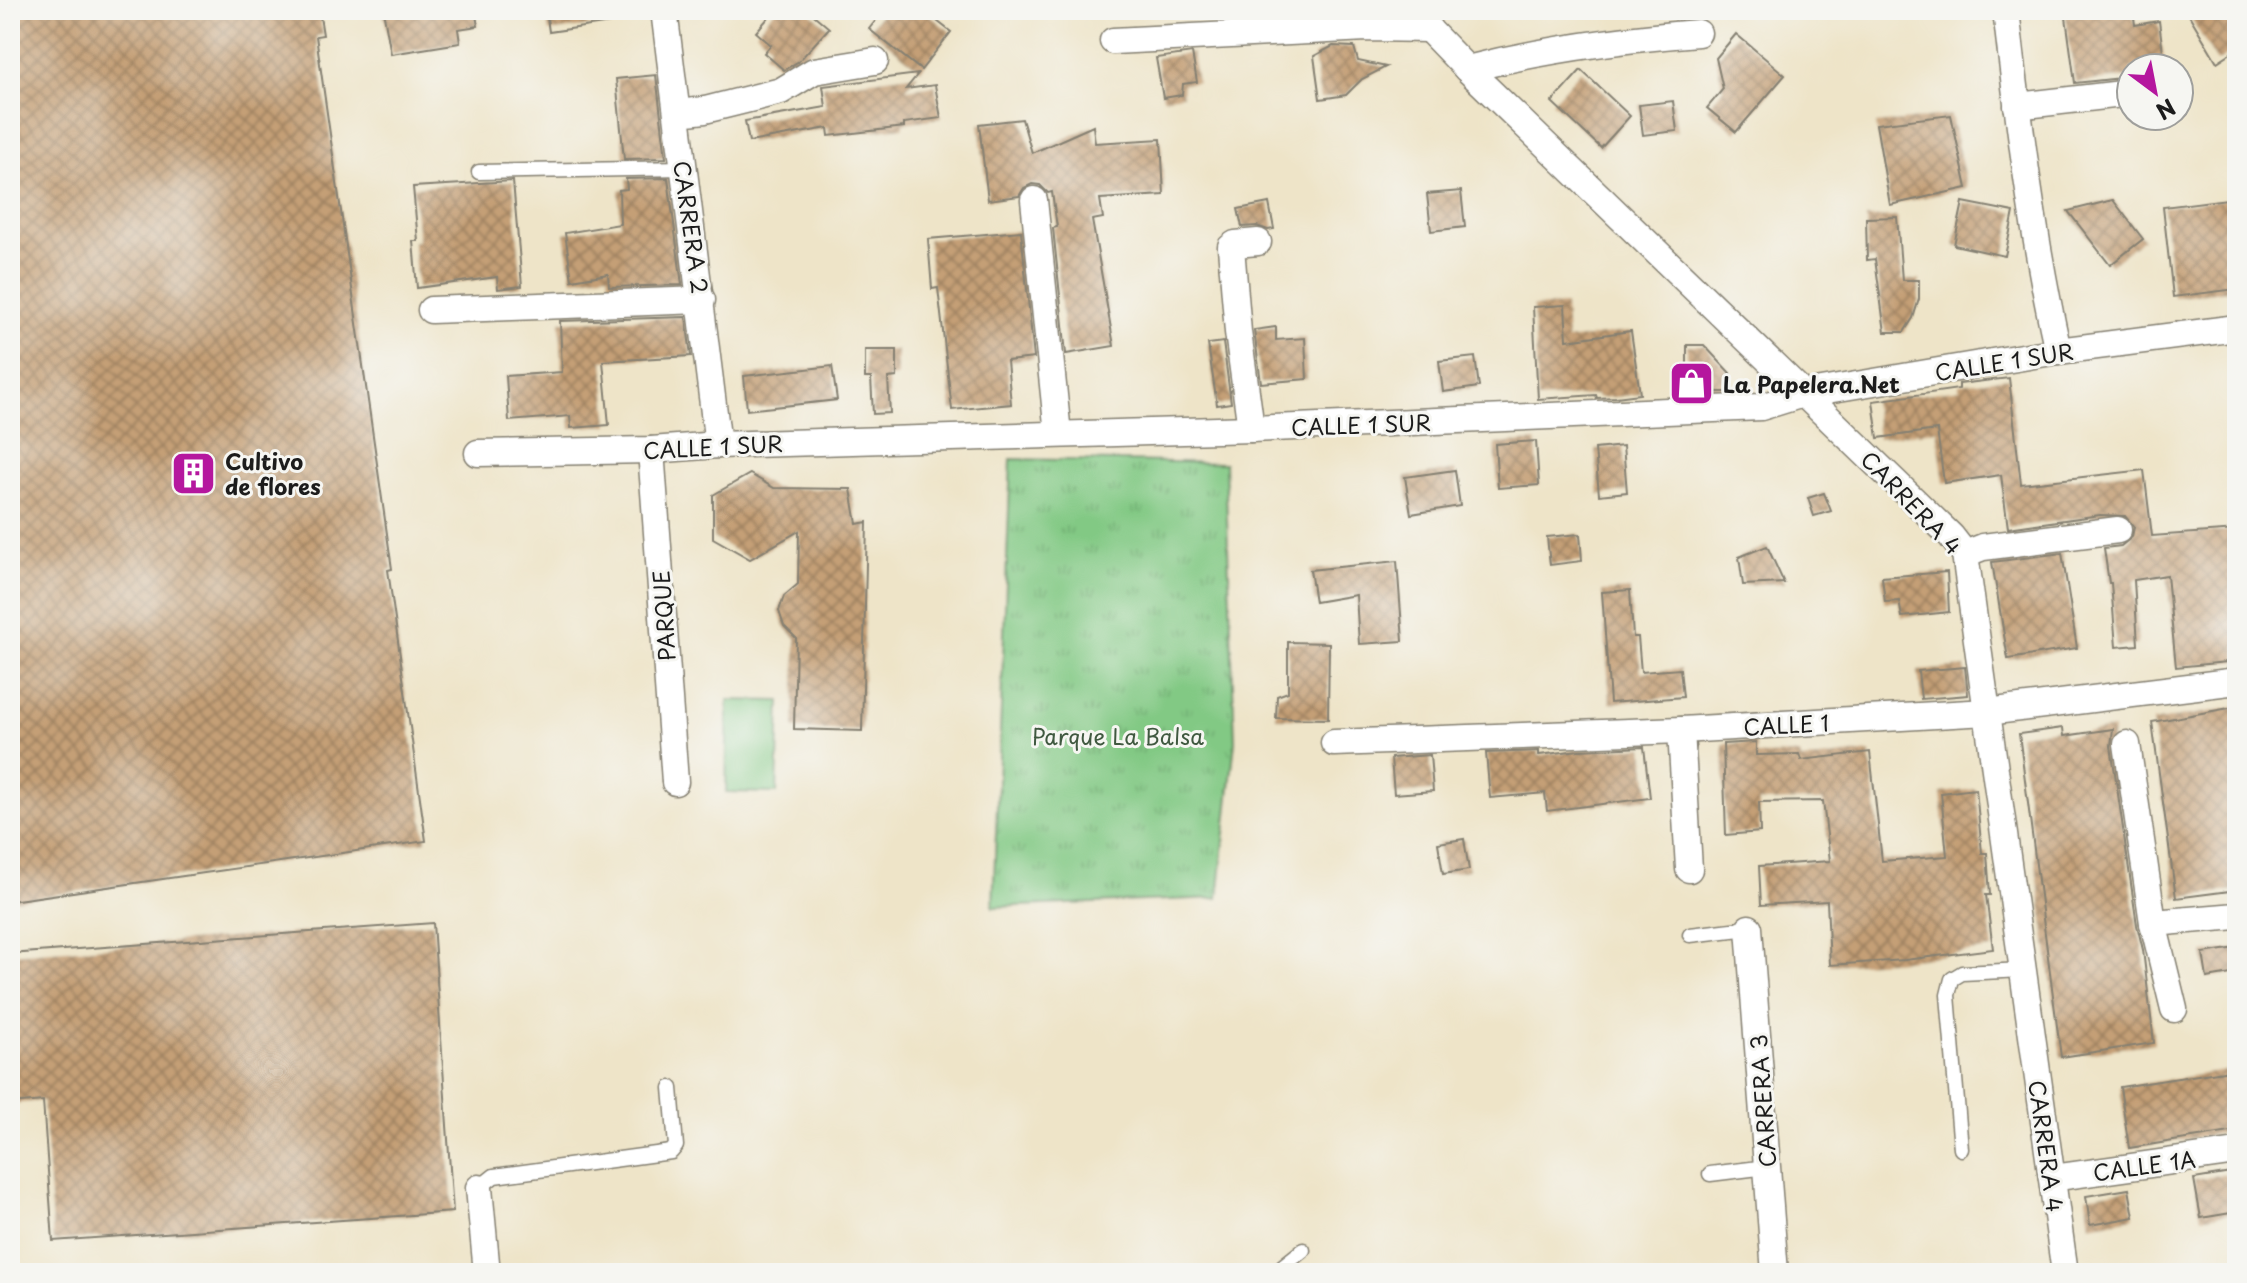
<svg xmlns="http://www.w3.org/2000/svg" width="2247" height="1283" viewBox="0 0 2247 1283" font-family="'Playpen Sans',sans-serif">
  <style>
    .grass { fill: url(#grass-tufts); stroke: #4f7250; stroke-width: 2 }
    .garden { fill: #82c984; stroke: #4f7250; stroke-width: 2 }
    .building { fill: url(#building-cross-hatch) }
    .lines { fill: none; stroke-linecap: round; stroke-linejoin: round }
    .lane-casing { stroke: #858072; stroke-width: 17 }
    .street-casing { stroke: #858072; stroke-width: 29 }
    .lane { stroke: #fff; stroke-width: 14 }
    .street { stroke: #fff; stroke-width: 26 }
    .labels { text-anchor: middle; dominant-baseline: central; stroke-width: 6; stroke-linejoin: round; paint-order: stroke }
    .street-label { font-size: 22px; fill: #1c1c1c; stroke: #f6f6f2 }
    .poi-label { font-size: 22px; font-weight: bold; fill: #1c1c1c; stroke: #f6f6f2; text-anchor: start }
    .park-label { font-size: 22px; fill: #405940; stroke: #f6f6f2 }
  </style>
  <defs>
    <pattern id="grass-tufts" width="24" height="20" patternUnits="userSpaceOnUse" patternTransform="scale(2)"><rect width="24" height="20" fill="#82c984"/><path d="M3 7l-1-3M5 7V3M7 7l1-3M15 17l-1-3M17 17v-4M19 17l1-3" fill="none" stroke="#70ac71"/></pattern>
    <pattern id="building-cross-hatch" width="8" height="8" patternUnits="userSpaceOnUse" patternTransform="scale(2)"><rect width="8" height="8" fill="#c49f76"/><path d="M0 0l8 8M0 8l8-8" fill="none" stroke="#9e8160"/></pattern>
  </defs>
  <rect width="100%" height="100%" fill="#f6f6f2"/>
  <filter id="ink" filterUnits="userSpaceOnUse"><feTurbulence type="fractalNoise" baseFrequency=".0125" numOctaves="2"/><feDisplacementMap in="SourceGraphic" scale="16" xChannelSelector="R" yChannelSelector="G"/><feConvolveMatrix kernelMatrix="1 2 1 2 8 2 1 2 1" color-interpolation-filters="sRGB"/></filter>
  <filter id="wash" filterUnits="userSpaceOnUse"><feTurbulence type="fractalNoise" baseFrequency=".006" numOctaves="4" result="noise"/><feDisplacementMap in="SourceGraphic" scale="32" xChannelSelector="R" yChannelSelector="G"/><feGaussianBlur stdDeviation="1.8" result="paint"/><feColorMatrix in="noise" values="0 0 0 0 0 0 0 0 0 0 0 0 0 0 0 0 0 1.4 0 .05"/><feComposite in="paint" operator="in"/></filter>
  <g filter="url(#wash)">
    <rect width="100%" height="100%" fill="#eee4c8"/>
    <path class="grass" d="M1011,459L1225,463L1235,741L1218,898L993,907Z"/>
    <path class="garden" d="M728,700L780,701L777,793L726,792Z"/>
    <g id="blocks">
      <g class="building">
        <path d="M10,10H319L323,35L316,36L392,569L388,570L426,841L10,901Z"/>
        <path d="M414,10H475L478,26L458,29L460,43L391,54L384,15Z"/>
        <path d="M546,10H623L624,21L549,32Z"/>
        <path d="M775,10H808L829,28L799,61L784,70L764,53L771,45L756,32Z"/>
        <path d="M884,10H923L951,32L921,70L869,29Z"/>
        <path d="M2065,10H2133L2135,25L2159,21L2165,68H2131V77L2075,83Z"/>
        <path d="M2186,10H2237V49L2217,62Z"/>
        <path d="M1736,34L1785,75L1736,132L1707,108L1723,89L1716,58Z"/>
        <path d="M1333,46L1354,47L1358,61L1386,67L1362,79L1346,95L1320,99L1314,56Z"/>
        <path d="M1192,53L1197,82L1183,84L1182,95L1163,98L1156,58Z"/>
        <path d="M1581,70L1630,116L1601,148L1552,102Z"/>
        <path d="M918,74L906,89L935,85L941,118L904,123V127L829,136L828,128L749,142L745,121L826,107L823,86Z"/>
        <path d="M656,75L666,158L624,159L616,79Z"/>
        <path d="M1673,101L1677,131L1643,135L1639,105Z"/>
        <path d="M1951,115L1967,188L1890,205L1876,124Z"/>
        <path d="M1022,119L1032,153L1093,126L1095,143L1161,139L1164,195L1100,199L1103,218L1092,220L1114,346L1066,354L1053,228L1057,227L1052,192L1048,193L1040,185L1032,184L1024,188L1019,196L988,200L979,124Z"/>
        <path d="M668,178L682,285L609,287L608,274L572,280L565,233L620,224L619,190L627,189L626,179Z"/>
        <path d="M513,181L522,286L498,289L497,277L417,288L413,241H418L413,187Z"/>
        <path d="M1461,191L1465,227L1431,231L1427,194Z"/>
        <path d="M2227,199L2237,289L2173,297L2163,207Z"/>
        <path d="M2113,200L2143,239L2110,265L2068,211Z"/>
        <path d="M1963,202L2014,212L2005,256L1954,245Z"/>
        <path d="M1269,203L1274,229L1268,230L1257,226L1242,227L1238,209Z"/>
        <path d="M1897,217L1902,280H1919V299L1913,318L1904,332H1885L1875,259L1867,260L1866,218Z"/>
        <path d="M1021,231L1034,358L1007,361L1011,404L952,410L938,288L932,289L928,239Z"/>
        <path d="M1565,305L1567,340L1631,331L1640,394L1616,397L1597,398L1596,395L1538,399L1533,307Z"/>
        <path d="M686,317L691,356L603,361L609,425L571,428L570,416L509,421L506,376L562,372L560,321Z"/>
        <path d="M1276,327V340L1305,338L1307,379L1261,383L1254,330Z"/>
        <path d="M1223,342L1231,403L1217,405L1208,344Z"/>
        <path d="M1687,345H1704L1730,373L1731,392H1687Z"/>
        <path d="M865,350H897V377L888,378L890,413L873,414L871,378H865Z"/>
        <path d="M1475,357L1479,387L1443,392L1439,361Z"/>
        <path d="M832,366L837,400L747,410L744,376Z"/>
        <path d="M2009,378L2021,484L2144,470L2152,536L2237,530V661L2176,667L2167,575L2134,580L2138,645L2116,647L2111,583H2109L2104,548L2121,546L2132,537L2134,527L2125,516L2100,515L2008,528L2001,475L1944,483L1937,430L1878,438L1873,401L1959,389V384Z"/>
        <path d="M1536,441L1539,485L1498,488L1495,444Z"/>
        <path d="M1623,446L1627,492L1599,495L1595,449Z"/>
        <path d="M1455,470L1460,506L1411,514L1405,477Z"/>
        <path d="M750,474L774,488L851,489L857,524L867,522L862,731L794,729L796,638L784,626L779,611L784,596L798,584L799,531L750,559L713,538V495Z"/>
        <path d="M1824,493L1831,511L1814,516L1808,498Z"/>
        <path d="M1580,534L1582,561L1550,565L1547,537Z"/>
        <path d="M1767,546L1784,583L1743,585L1739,557Z"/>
        <path d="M2062,553L2077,648L2008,659L1992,562Z"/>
        <path d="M1397,561L1403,641L1359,644L1356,595L1315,602L1310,570Z"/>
        <path d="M1947,572L1949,612L1902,617L1899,601L1885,602L1882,577Z"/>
        <path d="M1630,590L1633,637H1638L1641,672L1680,669L1683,697L1610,703L1602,592Z"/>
        <path d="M1288,642L1329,643L1328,719L1276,718L1277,696L1288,692Z"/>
        <path d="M1965,667L1968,695L1921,699L1918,671Z"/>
        <path d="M2235,707L2237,890L2176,898L2152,722Z"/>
        <path d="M2063,728L2064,736L2113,729L2111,746L2137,925L2143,950L2154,1043L2061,1057L2019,734Z"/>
        <path d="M1756,742V755L1799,754L1801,760L1870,752L1882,861L1947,856L1941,793L1976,789L1982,853H1987L1990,895H1986L1993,949L1905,960L1830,965L1827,901L1761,905L1759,866L1830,861L1823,801L1759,802L1760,832L1726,835L1723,744Z"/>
        <path d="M1644,747L1650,798L1547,811L1545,793L1490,798L1486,753L1539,751V755L1579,750Z"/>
        <path d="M1430,755L1433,791L1394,794L1391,758Z"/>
        <path d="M1464,839L1469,870L1443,874L1438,843Z"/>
        <path d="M433,923L453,1212L53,1241L43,1101L10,1104V954Z"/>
        <path d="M2237,948V973L2207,978L2203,953Z"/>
        <path d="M2237,1069V1131L2129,1148L2120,1087Z"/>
        <path d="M2237,1172V1212L2201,1218L2194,1179Z"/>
        <path d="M2129,1189L2134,1217L2090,1225L2086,1196Z"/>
      </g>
    </g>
  </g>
  <g filter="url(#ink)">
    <use href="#blocks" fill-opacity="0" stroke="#858072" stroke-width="2"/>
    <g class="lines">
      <defs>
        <g id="lane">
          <path d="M479,172L684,168"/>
          <path d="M1690,935L1749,928"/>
          <path d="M1961,1149L1948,995L1952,979L1962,973L2023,970"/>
          <path d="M1710,1174L1767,1167"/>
          <path d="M479,1188L494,1176L671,1152L676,1146L671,1088"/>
          <path d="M1283,1273V1266L1303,1250"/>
        </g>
        <g id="street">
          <path d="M664,10L718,445"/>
          <path d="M1410,10L1467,69L1951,536L1965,554L2065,1273"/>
          <path d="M2006,10C2019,124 2033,239 2058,351"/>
          <path d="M1113,41L1367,28L1429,29"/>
          <path d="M1467,69C1542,50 1621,39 1698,33"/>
          <path d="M2017,106L2131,93"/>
          <path d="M678,113L705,110L781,91L814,71L875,61"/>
          <path d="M1034,200L1058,434"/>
          <path d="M431,310L702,300"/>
          <path d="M1251,429L1238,332L1231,247L1235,244L1258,242"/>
          <path d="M651,450L675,782"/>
          <path d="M478,453L651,450L718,445L1251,429L1761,407L1803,394L2058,351L2237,328"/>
          <path d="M1965,554L1983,547L2118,530"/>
          <path d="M1681,730L1689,869"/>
          <path d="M1334,743L1681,730L1987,712L2237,681"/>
          <path d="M2127,744L2153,923L2174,1009"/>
          <path d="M2153,923L2237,916"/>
          <path d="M1749,928L1775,1273"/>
          <path d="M2052,1178L2237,1152"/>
          <path d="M479,1188L487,1273"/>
        </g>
      </defs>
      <use href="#lane" class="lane-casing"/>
      <use href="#street" class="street-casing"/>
      <use href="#lane" class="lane"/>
      <use href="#street" class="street"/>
    </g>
  </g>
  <defs>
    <symbol id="shop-square" viewBox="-11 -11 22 22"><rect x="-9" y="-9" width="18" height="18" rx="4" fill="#b5179e" stroke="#f6f6f2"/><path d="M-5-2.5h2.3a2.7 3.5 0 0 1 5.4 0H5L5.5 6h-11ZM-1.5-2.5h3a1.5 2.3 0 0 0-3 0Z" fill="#fff"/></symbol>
    <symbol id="building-square" viewBox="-11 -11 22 22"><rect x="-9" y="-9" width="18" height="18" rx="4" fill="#b5179e" stroke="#f6f6f2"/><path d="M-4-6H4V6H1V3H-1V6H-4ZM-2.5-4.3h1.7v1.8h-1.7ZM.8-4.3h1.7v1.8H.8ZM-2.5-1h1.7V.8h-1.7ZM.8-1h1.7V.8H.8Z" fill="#fff"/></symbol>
  </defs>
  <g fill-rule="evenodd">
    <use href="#shop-square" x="1666" y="358" width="51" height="51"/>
    <use href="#building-square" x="168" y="448" width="51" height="51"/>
  </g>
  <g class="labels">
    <g class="street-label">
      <text transform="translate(692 227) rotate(82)">CARRERA 2</text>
      <text transform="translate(2004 361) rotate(-9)">CALLE 1 SUR</text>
      <text transform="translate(1361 424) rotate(-2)">CALLE 1 SUR</text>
      <text transform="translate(713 446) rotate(-3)">CALLE 1 SUR</text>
      <text transform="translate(1912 502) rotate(46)">CARRERA 4</text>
      <text transform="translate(663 616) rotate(-94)">PARQUE</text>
      <text transform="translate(1786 724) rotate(-3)">CALLE 1</text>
      <text transform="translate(1762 1101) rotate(-94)">CARRERA 3</text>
      <text transform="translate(2047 1146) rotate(82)">CARRERA 4</text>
      <text transform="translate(2144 1165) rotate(-8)">CALLE 1A</text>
    </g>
    <g class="poi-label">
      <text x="1723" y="383">La Papelera.Net</text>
      <text x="225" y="460">Cultivo<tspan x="225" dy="25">de flores</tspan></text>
    </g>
    <g class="park-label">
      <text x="1118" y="735">Parque La Balsa</text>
    </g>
  </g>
  <rect width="2247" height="1283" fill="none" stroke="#f6f6f2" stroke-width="40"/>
  <g transform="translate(2155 92) rotate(148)"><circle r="38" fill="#f6f6f2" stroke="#9f9f9c" stroke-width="2"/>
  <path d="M0-6L14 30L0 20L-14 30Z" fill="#b5179e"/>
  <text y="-12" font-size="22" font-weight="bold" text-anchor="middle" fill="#1c1c1c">N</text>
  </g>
</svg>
